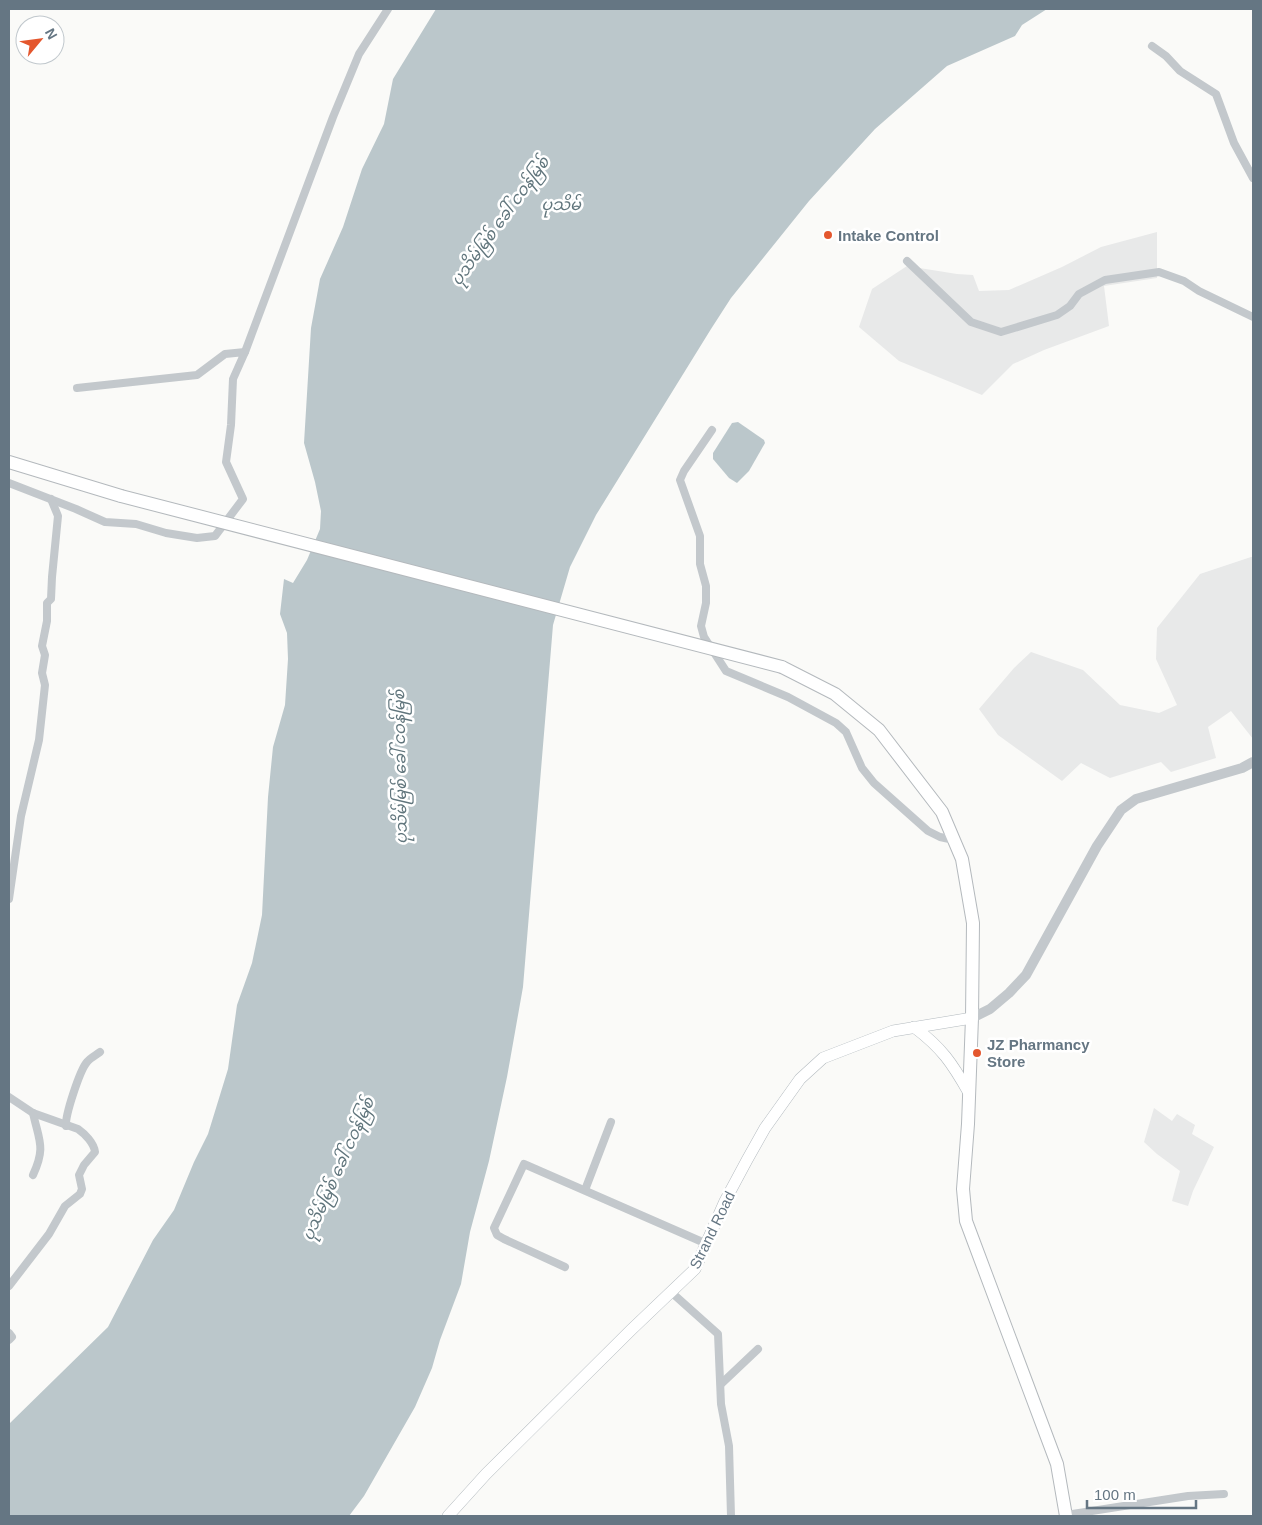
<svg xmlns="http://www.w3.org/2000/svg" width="1262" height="1525" viewBox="0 0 1262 1525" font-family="Helvetica,'Noto Sans Myanmar',sans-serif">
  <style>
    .built { fill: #e8e9e9 }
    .water { fill: #bbc7cb }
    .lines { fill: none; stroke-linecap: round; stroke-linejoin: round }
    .secondary-casing { stroke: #b3babf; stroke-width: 12 }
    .trunk-casing { stroke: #b4b9bd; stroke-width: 14 }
    .minor { stroke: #c3c8cc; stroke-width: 8 }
    .tertiary { stroke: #c3c8cc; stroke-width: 10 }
    .secondary { stroke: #fff; stroke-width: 11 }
    .trunk { stroke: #fff; stroke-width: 12 }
    .trunk-bridge-casing { stroke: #b4b9bd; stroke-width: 14; stroke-linecap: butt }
    .trunk-bridge { stroke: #fff; stroke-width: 12 }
    .poi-dot { fill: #e4572e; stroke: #fff; stroke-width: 2 }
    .labels { text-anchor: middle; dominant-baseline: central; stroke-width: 5; stroke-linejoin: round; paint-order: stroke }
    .poi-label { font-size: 15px; font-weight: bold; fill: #657683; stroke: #fff; text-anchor: start }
    .street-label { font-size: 15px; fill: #657683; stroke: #fff }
    .water-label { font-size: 16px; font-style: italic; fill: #60757c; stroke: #fff }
  </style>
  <rect width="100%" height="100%" fill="#fafaf8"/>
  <g class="built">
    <path d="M1157,232V278L1104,286L1109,326L1044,350L1013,364L982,395L899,361L859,327L872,289L907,266L957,274L973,275L979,291L1009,290L1062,267L1101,247Z"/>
    <path d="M1251,557H1253V739L1231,711L1208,727L1216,758L1171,772L1161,762L1110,778L1081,763L1062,781L998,735L979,709L1014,668L1031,652L1083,670L1120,705L1159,713L1177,705L1156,659L1157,628L1200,574Z"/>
    <path d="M1154,1108L1172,1121L1177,1114L1195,1125L1192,1134L1214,1147L1193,1191L1188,1206L1172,1201L1180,1171L1157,1154L1144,1142Z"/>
  </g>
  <g class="water">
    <path d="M436,9H1047L1022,25L1015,36L947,66L875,129L809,201L731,298L711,329L596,515L570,567L553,625L523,987L507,1077L489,1161L470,1232L461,1284L440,1340L432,1368L415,1407L364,1496L349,1516H9V1424L108,1327L153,1240L174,1210L194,1162L208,1134L228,1069L237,1005L252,963L262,915L268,797L273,747L285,705L288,659L287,633L280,614L284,579L293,583L307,560L320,529L321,511L315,482L304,443L311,328L320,279L343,227L362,169L384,124L393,79Z"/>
    <path d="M738,422L764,440L765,443L749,471L737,483L729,478L713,459V453L732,423Z"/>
  </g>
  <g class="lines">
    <defs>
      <g id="secondary">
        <path d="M914,1027C942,1048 952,1063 969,1093"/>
        <path d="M448,1516L486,1474L631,1330L695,1269L725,1201L747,1160L765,1128L800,1079L823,1058L893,1031L972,1018"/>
      </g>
      <g id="trunk">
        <path d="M9,462L121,496"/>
        <path d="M782,667L835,694L879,730L942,812L962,859L973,923L972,1018L968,1124L963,1189L966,1221L1057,1464L1066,1516"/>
      </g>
    </defs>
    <use href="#secondary" class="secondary-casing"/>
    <use href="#trunk" class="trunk-casing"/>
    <g class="minor">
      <path d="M1152,46L1166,56L1180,71L1216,94L1234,143L1253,178"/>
      <path d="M907,261L971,322L1001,332L1057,315L1070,306L1079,294L1105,280L1159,272L1184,281L1199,291L1253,317"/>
      <path d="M245,352L333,117L359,54L388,9"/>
      <path d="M712,430L684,471L680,480L700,536V564L706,586V603L701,626L704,637L726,671L788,697L836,723L846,732L862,768L874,783L928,831L940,837L954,840"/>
      <path d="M9,483L76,509L105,522L136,524L166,533L197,538L215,536L243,499L226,462L231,425L233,379L245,352L225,354L197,375L77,388"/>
      <path d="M9,899L21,816L39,740L45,685L42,673L45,655L42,646L47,621V603L51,599L52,577L58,516L51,499"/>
      <path d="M9,1097L33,1113L78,1129C85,1134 94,1143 95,1152L84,1165L79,1175L82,1189L80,1194L65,1206L49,1234L9,1286"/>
      <path d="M66,1126C65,1115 80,1070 87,1062C90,1058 96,1055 100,1052"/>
      <path d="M33,1175C46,1147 39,1141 33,1113"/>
      <path d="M585,1190L611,1122"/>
      <path d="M565,1267L504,1239L497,1235L494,1228L524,1164L707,1244"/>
      <path d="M671,1292L718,1334L721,1404L729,1446L731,1516"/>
      <path d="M9,1333L12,1337L9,1340"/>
      <path d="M721,1384L758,1349"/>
      <path d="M1066,1515L1188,1496L1224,1494"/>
    </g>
    <path class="tertiary" d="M972,1018L990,1009L1009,993L1026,975L1097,846L1121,810L1136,799L1242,768L1253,762"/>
    <use href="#secondary" class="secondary"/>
    <use href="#trunk" class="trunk"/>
    <defs>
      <path id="trunk-bridge" d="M121,496L782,667"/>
    </defs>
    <use href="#trunk-bridge" class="trunk-bridge-casing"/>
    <use href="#trunk-bridge" class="trunk-bridge"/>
  </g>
  <g class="poi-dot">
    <circle cx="828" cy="235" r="5"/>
    <circle cx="977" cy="1053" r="5"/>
  </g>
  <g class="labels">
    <g class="poi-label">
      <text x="838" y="235">Intake Control</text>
      <text x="987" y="1044">JZ Pharmancy<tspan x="987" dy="17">Store</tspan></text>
    </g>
    <g class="street-label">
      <text transform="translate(712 1230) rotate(-64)">Strand Road</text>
    </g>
    <g class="water-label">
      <text x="561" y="204">ပုသိမ်</text>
      <text transform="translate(500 221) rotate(-54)">ပုသိမ်မြစ် ခေါ် ငဝန်မြစ်</text>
      <text transform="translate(400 767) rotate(-91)">ပုသိမ်မြစ် ခေါ် ငဝန်မြစ်</text>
      <text transform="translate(338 1169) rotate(-66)">ပုသိမ်မြစ် ခေါ် ငဝန်မြစ်</text>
    </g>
  </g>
  <rect width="1262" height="1525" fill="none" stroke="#657683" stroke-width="20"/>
  <g transform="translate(40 40) rotate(61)"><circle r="24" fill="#ffffff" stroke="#c1c8cd"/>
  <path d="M0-4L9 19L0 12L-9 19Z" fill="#e4572e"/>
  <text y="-8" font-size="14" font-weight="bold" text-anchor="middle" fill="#657683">N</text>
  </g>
  <path d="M1087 1500v8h109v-8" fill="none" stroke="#657683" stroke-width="2.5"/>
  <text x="1094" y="1500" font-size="15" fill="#657683" stroke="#ffffff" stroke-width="4" paint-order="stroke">100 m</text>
</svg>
